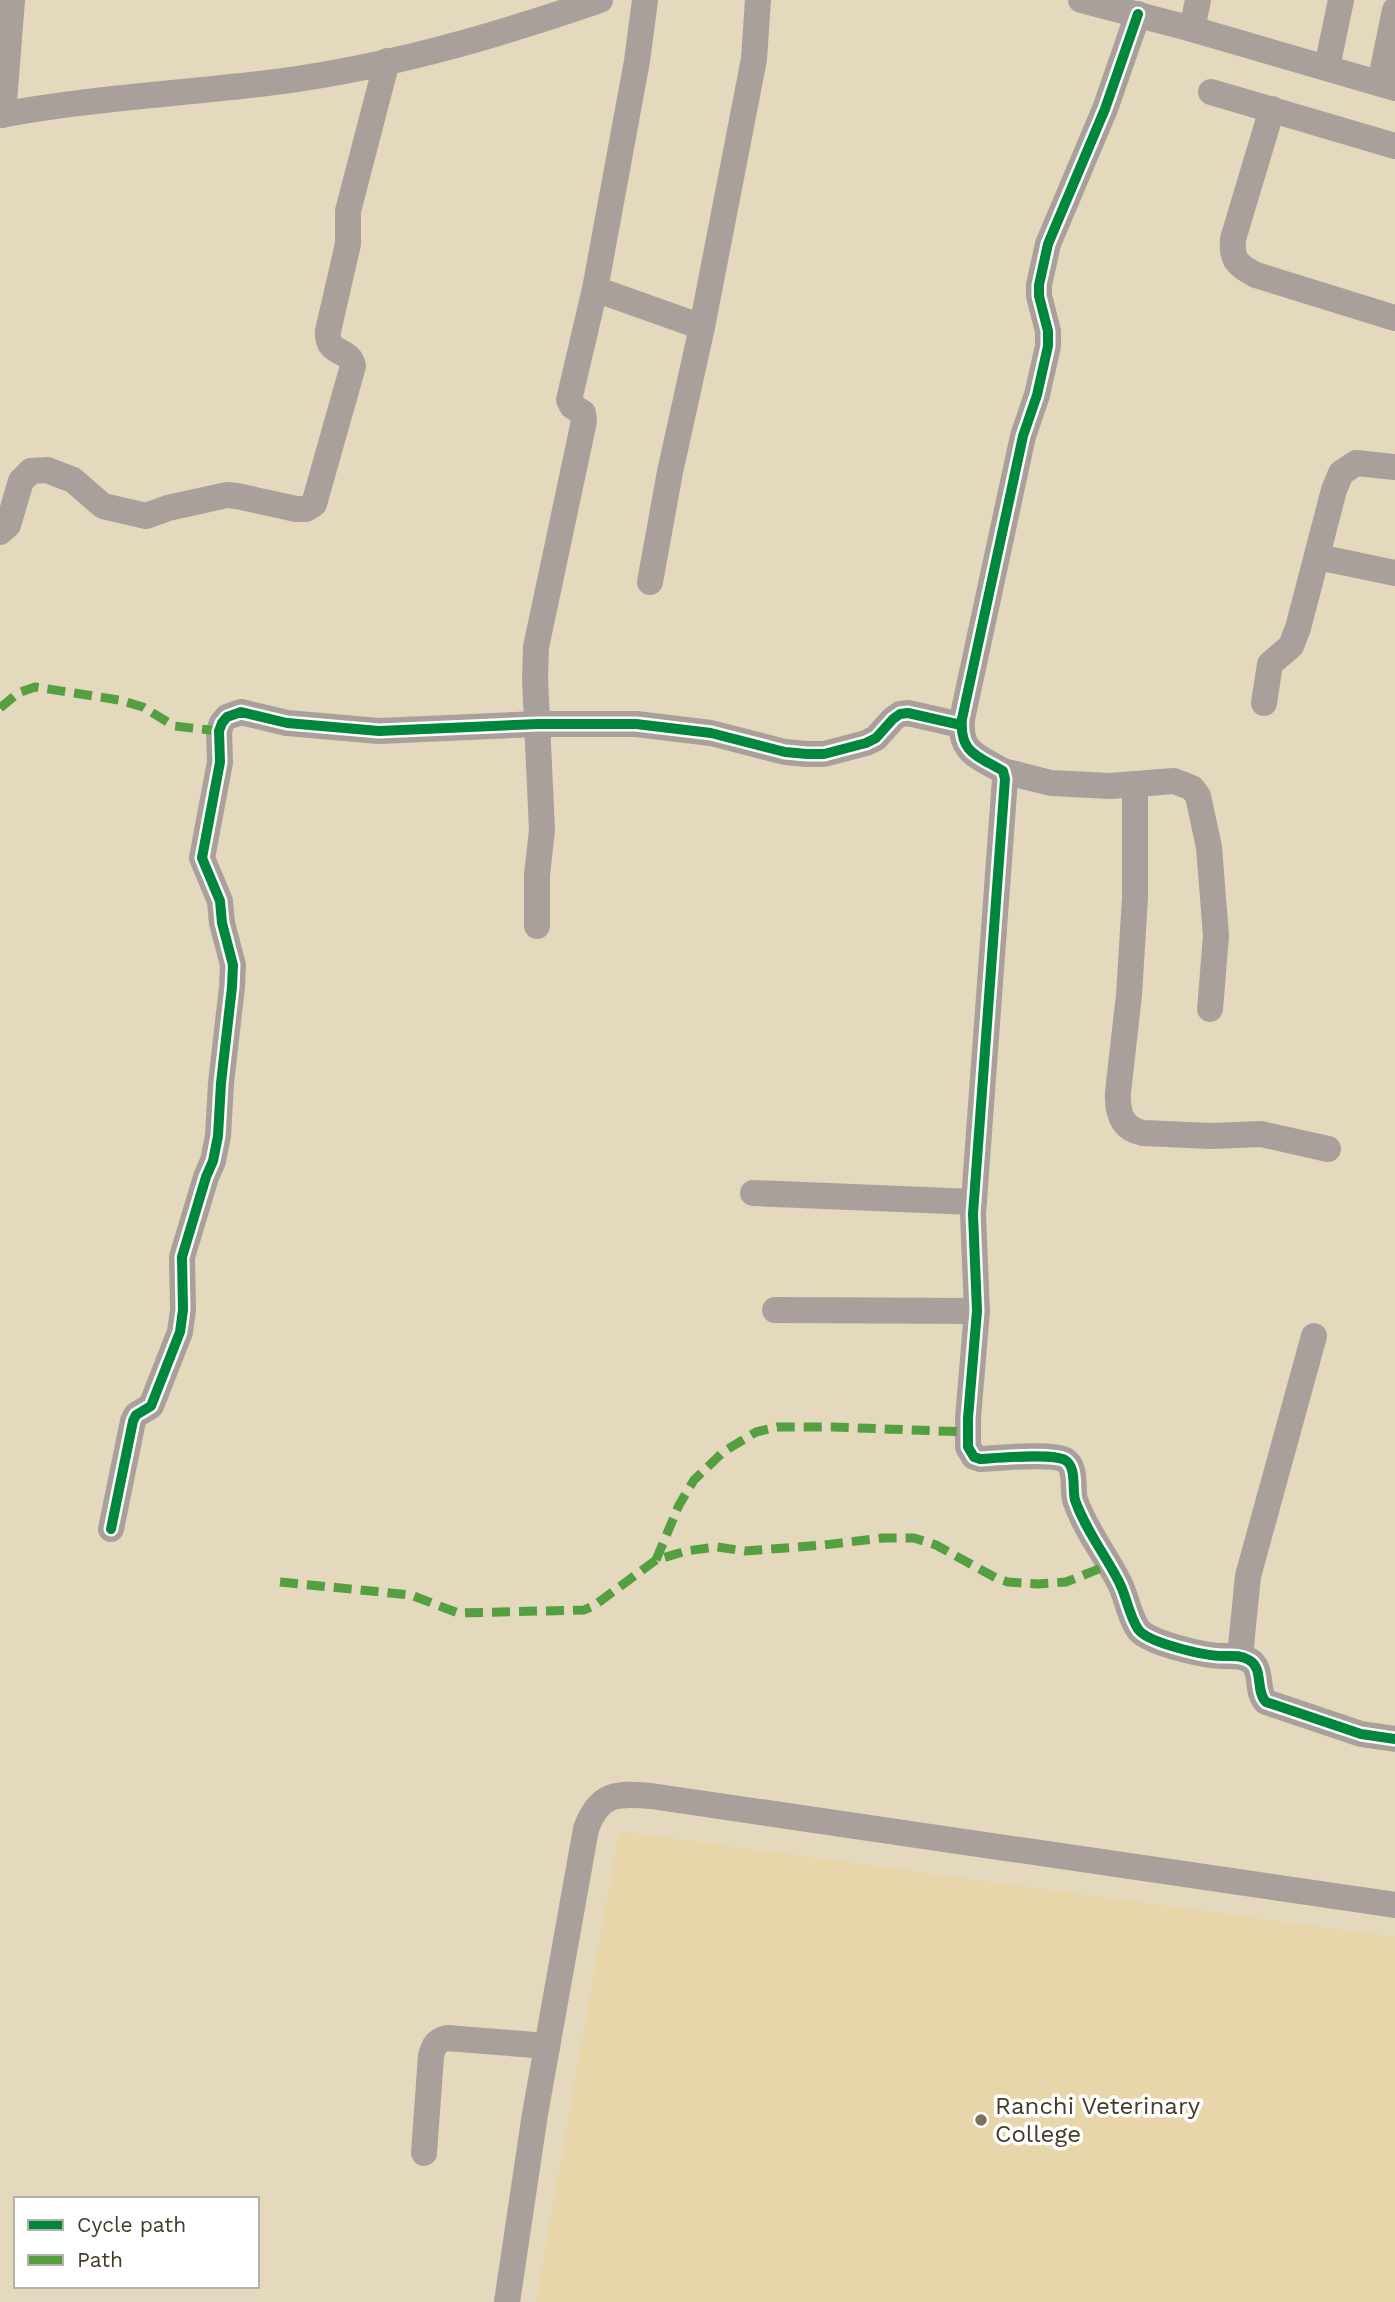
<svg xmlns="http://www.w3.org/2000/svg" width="1395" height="2302" viewBox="0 0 1395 2302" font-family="'Work Sans',sans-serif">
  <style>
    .built { fill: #e8d6ab }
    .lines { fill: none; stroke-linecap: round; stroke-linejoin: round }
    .minor { stroke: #a9a09b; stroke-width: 26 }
    .quiet { stroke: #54a041; stroke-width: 9; stroke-dasharray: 18 9; stroke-linecap: butt }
    .cycleway-casing { stroke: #fff; stroke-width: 15 }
    .cycleway { stroke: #00873e; stroke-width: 10 }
    .poi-dot { fill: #7c725c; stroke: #fff; stroke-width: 2.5 }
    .labels { text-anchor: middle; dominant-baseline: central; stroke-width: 7; stroke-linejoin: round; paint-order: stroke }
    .poi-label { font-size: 24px; fill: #443b27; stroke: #fff; text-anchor: start }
  </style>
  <rect width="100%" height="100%" fill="#e4d8bd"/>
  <path class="built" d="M619,1831L1395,1937V2302H536Z"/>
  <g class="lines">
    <g class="minor">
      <path d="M1081,0L1192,29L1395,88"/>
      <path d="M1138,14L1105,109L1048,244L1039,285V296L1048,331V346L1037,395L1023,436L962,719C959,753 978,756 1003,771L1005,779L973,1214L977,1311L968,1418V1447L974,1457L980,1459C997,1458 1052,1453 1065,1460C1077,1467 1072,1489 1075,1500C1085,1529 1104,1553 1118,1580C1127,1596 1128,1614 1138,1629C1147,1643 1206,1656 1223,1656C1232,1656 1240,1655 1249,1660C1264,1668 1255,1691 1266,1702L1361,1734L1395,1739"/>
      <path d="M1192,29L1198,0"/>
      <path d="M1327,67L1341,0"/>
      <path d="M1380,83L1395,10"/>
      <path d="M1211,92L1395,146"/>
      <path d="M1272,109L1233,239C1231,260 1238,266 1256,275L1395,318"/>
      <path d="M0,115C85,99 173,94 259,84C375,71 490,38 600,0"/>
      <path d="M3,115L12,0"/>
      <path d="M595,289L702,327"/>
      <path d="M0,532L8,525L21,481L31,471L47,470L73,480L103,506L146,516L168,508L227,495L237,496L296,509H306L314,504L353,366C349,347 326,356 328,331L348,244V211L387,61"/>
      <path d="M1318,557L1395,573"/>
      <path d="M650,582L670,472L702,327L754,59L758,0"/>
      <path d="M1264,703L1270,664L1291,646L1298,628L1334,490L1341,473L1356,463L1395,467"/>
      <path d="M1003,771L1051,783L1110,786L1174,781L1192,788L1198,796L1209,847L1216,936L1210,1009"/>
      <path d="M1135,784V898L1129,995L1118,1092C1117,1113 1122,1129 1143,1133L1211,1136L1261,1134L1328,1149"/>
      <path d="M537,926V875L542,830L535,679L536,647L584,421L583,413L572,406L569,400L595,289L637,61L645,0"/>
      <path d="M753,1193L974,1202"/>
      <path d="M775,1310L977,1311"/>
      <path d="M111,1529L133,1421L136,1415L151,1406L180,1332L183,1310L182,1257L206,1177L213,1161L218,1136L221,1083L232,987L233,965L222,923L220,901L202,858L220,762L219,731L222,723L227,717L241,712L287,723L379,731L538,724H636L711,733L785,752L807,754H824L866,743L876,738L893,719L900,714L908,713L961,725"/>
      <path d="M1240,1656L1248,1576L1314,1336"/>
      <path d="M424,2153L431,2056C434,2045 436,2041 447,2038L547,2046"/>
      <path d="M507,2302L535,2114L586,1829C599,1793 616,1793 651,1796L1395,1905"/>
    </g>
    <g class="quiet">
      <path d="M0,708L18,693L35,687L119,700L143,707L174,726L219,731"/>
      <path d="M656,1560L679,1505L694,1480L723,1452L756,1432L777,1427H832L968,1432"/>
      <path d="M280,1582L411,1595L458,1613L584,1610L595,1605L656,1560L686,1551L717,1547L745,1551L824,1545L882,1538H914L936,1545L996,1578L1008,1582L1038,1584L1066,1582L1109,1565"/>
    </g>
    <defs>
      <g id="cycleway">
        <path d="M1138,14L1105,109L1048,244L1039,285V296L1048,331V346L1037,395L1023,436L962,719C959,753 978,756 1003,771L1005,779L973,1214L977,1311L968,1418V1447L974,1457L980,1459C997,1458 1052,1453 1065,1460C1077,1467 1072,1489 1075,1500C1085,1529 1104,1553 1118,1580C1127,1596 1128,1614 1138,1629C1147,1643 1206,1656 1223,1656C1232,1656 1240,1655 1249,1660C1264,1668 1255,1691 1266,1702L1361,1734L1395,1739"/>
        <path d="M111,1529L133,1421L136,1415L151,1406L180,1332L183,1310L182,1257L206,1177L213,1161L218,1136L221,1083L232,987L233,965L222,923L220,901L202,858L220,762L219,731L222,723L227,717L241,712L287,723L379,731L538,724H636L711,733L785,752L807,754H824L866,743L876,738L893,719L900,714L908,713L961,725"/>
      </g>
    </defs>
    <use href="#cycleway" class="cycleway-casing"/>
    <use href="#cycleway" class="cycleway"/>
  </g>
  <circle class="poi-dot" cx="981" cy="2120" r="7"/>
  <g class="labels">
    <g class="poi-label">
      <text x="995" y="2106">Ranchi Veterinary<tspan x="995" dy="28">College</tspan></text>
    </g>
  </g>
  <rect x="14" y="2197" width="245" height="91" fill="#ffffff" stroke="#b4b1a9" stroke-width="2"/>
  <rect x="28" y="2220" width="35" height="10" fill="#00873e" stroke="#b4b1a9" stroke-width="2"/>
  <text x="77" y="2232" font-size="21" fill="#443b27">Cycle path</text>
  <rect x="28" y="2255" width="35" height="10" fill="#54a041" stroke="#b4b1a9" stroke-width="2"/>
  <text x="77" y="2267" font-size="21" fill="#443b27">Path</text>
</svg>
